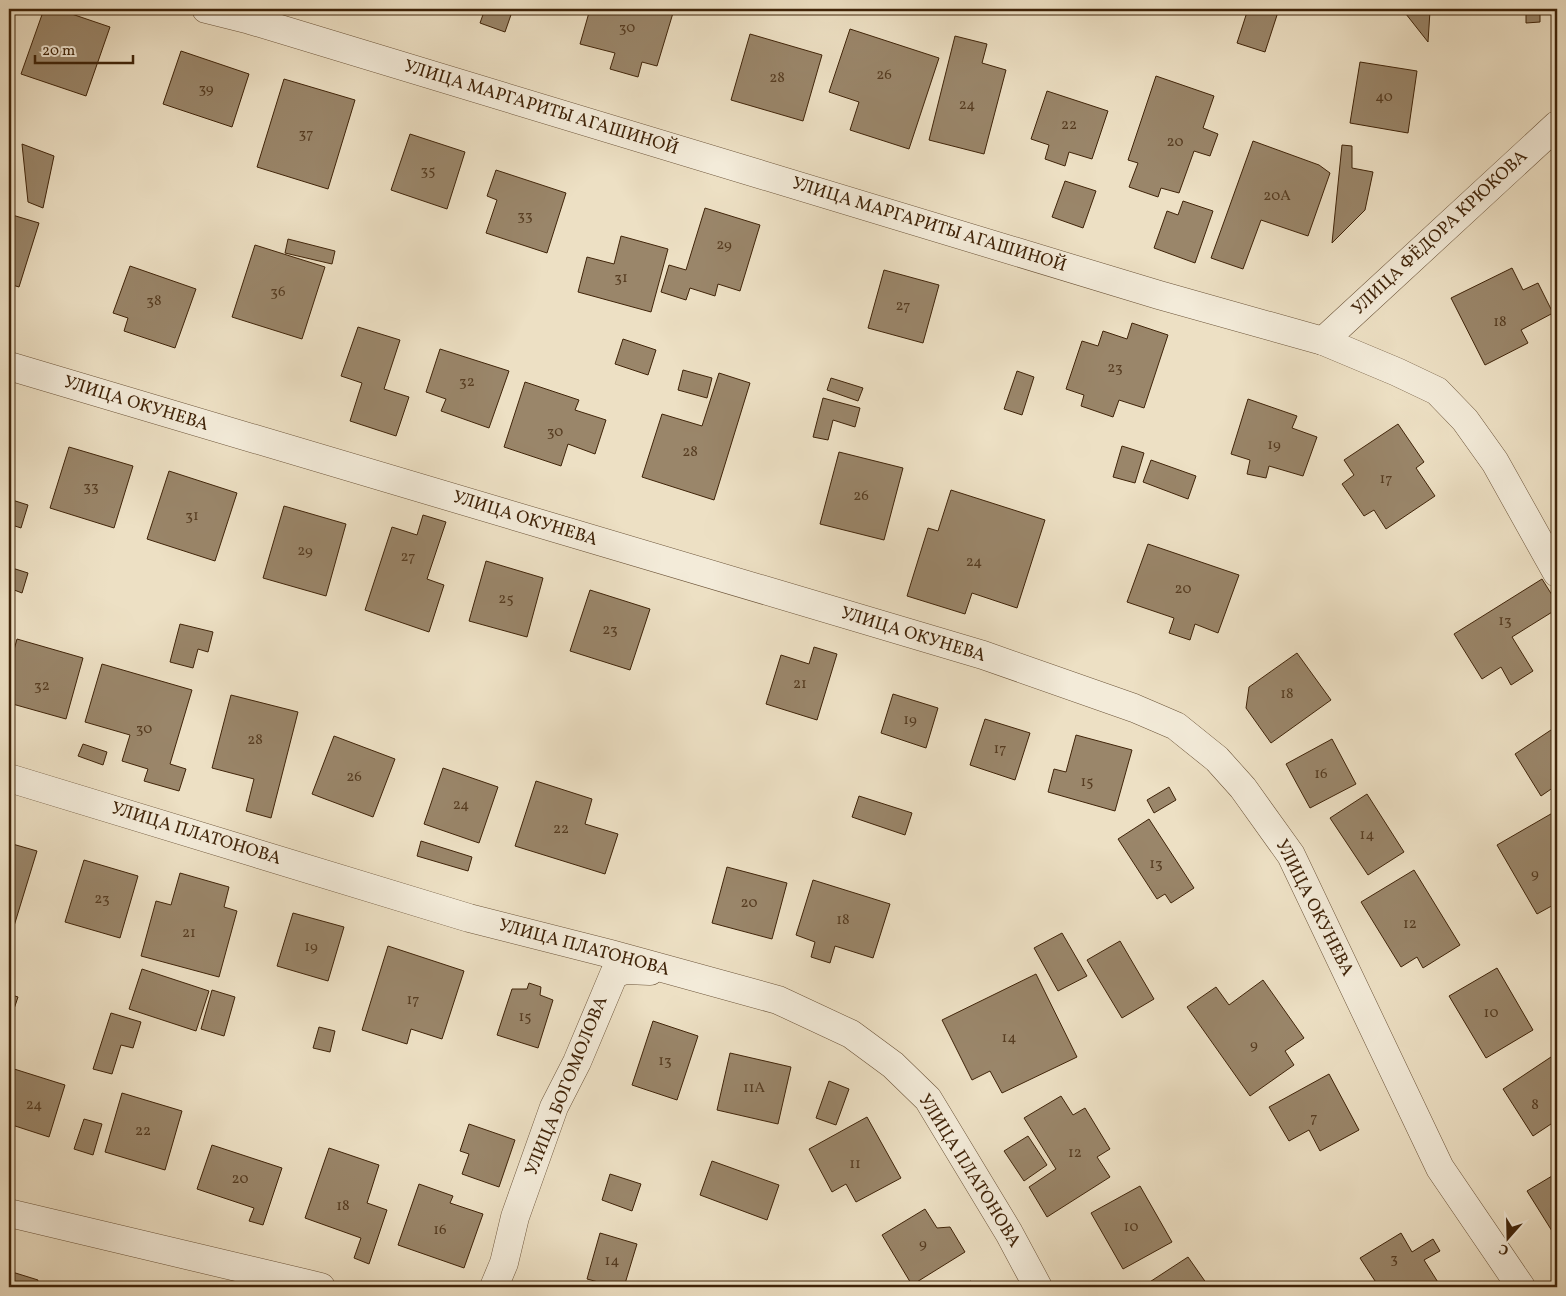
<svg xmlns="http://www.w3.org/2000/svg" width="1566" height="1296" viewBox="0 0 1566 1296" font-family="Vollkorn,serif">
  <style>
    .building { fill: #9a866a; stroke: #402409 }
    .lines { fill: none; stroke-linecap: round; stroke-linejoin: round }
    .minor-casing { stroke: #6b5338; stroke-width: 29 }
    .minor { stroke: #f3ebd9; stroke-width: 28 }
    .labels { text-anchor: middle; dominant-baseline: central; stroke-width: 4; stroke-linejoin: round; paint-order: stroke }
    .number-label { font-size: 15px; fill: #563c21 }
    .street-label { font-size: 18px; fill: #402409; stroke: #f3ebd9 }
  </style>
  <rect width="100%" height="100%" fill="#ede0c4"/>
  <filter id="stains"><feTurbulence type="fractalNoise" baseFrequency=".004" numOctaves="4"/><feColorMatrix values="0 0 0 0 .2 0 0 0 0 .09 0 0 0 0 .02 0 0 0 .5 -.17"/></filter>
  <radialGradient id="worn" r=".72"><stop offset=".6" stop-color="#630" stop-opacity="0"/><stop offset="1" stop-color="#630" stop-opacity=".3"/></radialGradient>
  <g class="building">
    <path d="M44,9H57L110,27L86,96L21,74Z"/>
    <path d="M485,9H513L505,32L480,23Z"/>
    <path d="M590,9H658L673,13L657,66L642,62L638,77L610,69L615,53L580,44Z"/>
    <path d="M1248,9H1279L1265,52L1237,43Z"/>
    <path d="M1402,9L1430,11L1428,42Z"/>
    <path d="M1494,9H1540V22L1526,23V9L1495,10Z"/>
    <path d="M850,29L939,58L909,149L850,130L859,102L829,92Z"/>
    <path d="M750,34L822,55L803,121L731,100Z"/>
    <path d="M955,36L987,44L982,63L1006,70L984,154L929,140Z"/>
    <path d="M181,51L249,74L232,127L163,104Z"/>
    <path d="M1360,62L1417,71L1408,133L1350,123Z"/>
    <path d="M1156,76L1214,96L1203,128L1218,134L1210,156L1194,151L1179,193L1161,188L1158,197L1129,187L1138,163L1128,160Z"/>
    <path d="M284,79L355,100L328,189L257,167Z"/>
    <path d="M1047,91L1108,111L1092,159L1069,152L1065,166L1045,159L1049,145L1031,139Z"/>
    <path d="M410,134L465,152L447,209L391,190Z"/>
    <path d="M1253,141L1319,165L1330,173L1308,236L1261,220L1243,269L1211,258Z"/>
    <path d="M22,144L54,156L43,208L28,202Z"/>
    <path d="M1342,145L1352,146V168L1373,172L1365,210L1332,243Z"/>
    <path d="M496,170L566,193L547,253L486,233L497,200L487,196Z"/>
    <path d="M1065,181L1096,191L1083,228L1052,217Z"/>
    <path d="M1183,201L1213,211L1195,263L1154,248L1167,211L1178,215Z"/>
    <path d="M705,208L760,225L740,291L718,284L715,296L690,288L686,300L661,292L669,265L686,270Z"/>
    <path d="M9,214L39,223L19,287L9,284Z"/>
    <path d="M621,236L668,249L651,312L578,292L587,257L614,264Z"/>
    <path d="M288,239L335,251L332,264L285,253Z"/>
    <path d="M255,245L325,267L302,339L232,317Z"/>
    <path d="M130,266L196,289L175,348L124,331L128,318L113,313Z"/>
    <path d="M1512,268L1523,290L1538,283L1553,313L1521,330L1528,343L1485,365L1451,298Z"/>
    <path d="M884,270L939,285L923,343L868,328Z"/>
    <path d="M1132,323L1168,335L1144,408L1119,400L1113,417L1081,406L1084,395L1066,389L1082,341L1098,346L1103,331L1127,339Z"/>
    <path d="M358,327L400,340L384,389L409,397L396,436L350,421L362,383L341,376Z"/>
    <path d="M623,339L656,350L648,375L615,364Z"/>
    <path d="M440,349L509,371L489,428L441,411L446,399L426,392Z"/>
    <path d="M683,370L712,378L707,398L678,390Z"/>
    <path d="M1017,371L1034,377L1022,415L1004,409Z"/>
    <path d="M719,373L750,383L714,500L642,477L662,414L702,426Z"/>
    <path d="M831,378L863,388L858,401L827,390Z"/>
    <path d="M525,382L579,400L575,410L606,420L595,454L568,444L561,466L504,447Z"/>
    <path d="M823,398L860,408L855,427L833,420L828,440L813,437Z"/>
    <path d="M1248,399L1297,416L1292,428L1317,437L1303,476L1269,466L1266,478L1247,474L1250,460L1231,454Z"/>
    <path d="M1398,424L1424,462L1416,468L1435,496L1386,529L1374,510L1364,516L1342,484L1354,475L1344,460Z"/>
    <path d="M1122,446L1144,453L1135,483L1113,477Z"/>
    <path d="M69,447L133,466L114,528L50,508Z"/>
    <path d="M839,452L903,468L884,540L820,524Z"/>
    <path d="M1151,460L1196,476L1188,499L1143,482Z"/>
    <path d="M169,471L237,493L215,561L147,539Z"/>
    <path d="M951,490L1045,520L1017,608L972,593L965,614L907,596L928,528L938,531Z"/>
    <path d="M9,499L28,505L21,528L9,524Z"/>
    <path d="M284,506L346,524L326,596L263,578Z"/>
    <path d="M423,515L446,522L427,579L444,585L429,632L365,610L392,527L417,535Z"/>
    <path d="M1148,544L1239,575L1218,633L1195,624L1190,640L1169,633L1174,618L1127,602Z"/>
    <path d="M486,561L543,578L527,637L469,621Z"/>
    <path d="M9,567L28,573L22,593L9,588Z"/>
    <path d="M1542,579L1557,603V609L1512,637L1533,671L1511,685L1501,667L1482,679L1454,634Z"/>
    <path d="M590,590L650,609L630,670L570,651Z"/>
    <path d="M180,624L213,632L208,652L198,649L193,668L170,662Z"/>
    <path d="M17,639L83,658L66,719L9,703V668Z"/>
    <path d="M814,647L837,654L817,720L766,704L781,655L809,664Z"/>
    <path d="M1297,653L1331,700L1271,743L1246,708L1249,687Z"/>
    <path d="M102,664L192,690L170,764L186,769L179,791L144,781L148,769L122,761L130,735L85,722Z"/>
    <path d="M893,694L938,708L926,748L881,733Z"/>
    <path d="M231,695L298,712L271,818L246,811L254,779L212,768Z"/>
    <path d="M985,719L1030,733L1015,780L970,765Z"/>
    <path d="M1557,726V785L1541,796L1515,754Z"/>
    <path d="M1076,735L1132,750L1115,811L1048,792L1054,769L1066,772Z"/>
    <path d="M334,736L395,759L373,817L312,794Z"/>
    <path d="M1332,739L1356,784L1310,808L1286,764Z"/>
    <path d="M83,744L107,752L103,765L78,756Z"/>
    <path d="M443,768L498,787L479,843L424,824Z"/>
    <path d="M536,781L592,799L585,824L618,834L605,874L515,846Z"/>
    <path d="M1169,787L1176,800L1154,813L1147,800Z"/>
    <path d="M1367,794L1404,852L1368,875L1330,818Z"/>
    <path d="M859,796L912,813L905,835L852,817Z"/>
    <path d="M1556,811L1557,903L1537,914L1497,845Z"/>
    <path d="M1149,819L1194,888L1171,903L1165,894L1157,899L1118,839Z"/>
    <path d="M421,841L472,857L468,871L417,856Z"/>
    <path d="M9,843L37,851L14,926L9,924Z"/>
    <path d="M84,860L138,876L120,938L65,922Z"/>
    <path d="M727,867L787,883L772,939L712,923Z"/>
    <path d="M1414,870L1460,945L1423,968L1417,957L1401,967L1361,902Z"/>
    <path d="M180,873L229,887L224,907L237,911L219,977L141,956L156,901L171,905Z"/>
    <path d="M813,880L890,904L873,958L835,946L830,963L811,957L815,942L796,935Z"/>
    <path d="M293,913L344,927L328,981L277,966Z"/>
    <path d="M1062,933L1087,976L1058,991L1034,948Z"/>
    <path d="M1120,941L1154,999L1122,1018L1087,960Z"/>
    <path d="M388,946L464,971L442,1039L411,1029L407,1044L362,1030Z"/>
    <path d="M1497,968L1533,1030L1486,1058L1449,996Z"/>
    <path d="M142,969L209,991L196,1031L129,1009Z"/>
    <path d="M1036,974L1077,1057L1002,1093L990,1071L972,1080L942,1020Z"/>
    <path d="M1263,980L1304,1038L1285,1051L1294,1065L1250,1096L1187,1007L1216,987L1229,1005Z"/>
    <path d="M529,983L541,987L540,995L553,1000L538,1048L497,1035L512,989H527Z"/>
    <path d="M212,990L235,997L224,1036L201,1029Z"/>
    <path d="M9,994L18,997L9,1024Z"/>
    <path d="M111,1013L141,1022L133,1048L121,1045L112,1074L93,1069Z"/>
    <path d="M653,1021L698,1036L677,1100L632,1085Z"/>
    <path d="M319,1027L335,1031L330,1052L313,1048Z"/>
    <path d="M730,1053L791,1067L778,1124L717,1110Z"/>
    <path d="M1557,1053V1120L1533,1136L1503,1089Z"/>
    <path d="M11,1068L65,1085L49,1137L9,1124V1076Z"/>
    <path d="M1329,1074L1359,1130L1320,1151L1309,1130L1289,1141L1269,1107Z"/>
    <path d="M829,1081L849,1089L836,1125L816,1118Z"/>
    <path d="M122,1093L182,1111L165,1170L105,1152Z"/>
    <path d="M1061,1096L1073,1115L1085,1108L1110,1149L1097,1157L1110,1177L1047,1217L1029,1187L1056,1169L1024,1118Z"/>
    <path d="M867,1117L901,1178L856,1202L846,1184L832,1192L809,1149Z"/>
    <path d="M84,1119L102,1124L93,1155L74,1149Z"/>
    <path d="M469,1124L515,1140L499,1187L462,1174L469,1154L460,1151Z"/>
    <path d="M1028,1136L1047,1165L1024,1181L1004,1151Z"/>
    <path d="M212,1145L282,1168L263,1225L249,1221L254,1208L197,1189Z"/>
    <path d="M329,1148L379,1165L367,1203L387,1210L369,1264L354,1258L361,1238L305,1218Z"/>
    <path d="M712,1161L779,1185L767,1220L700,1195Z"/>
    <path d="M1557,1173V1239L1527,1191Z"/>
    <path d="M610,1174L641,1184L632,1211L602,1200Z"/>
    <path d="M419,1184L453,1196L450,1203L483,1214L464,1268L398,1245Z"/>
    <path d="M1140,1186L1172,1242L1123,1269L1091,1213Z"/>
    <path d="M925,1209L937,1228L950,1227L965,1252L912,1285L882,1235Z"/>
    <path d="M600,1233L637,1244L624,1287H617L587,1279Z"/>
    <path d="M1401,1233L1412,1252L1433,1239L1440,1251L1424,1260L1441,1287H1379L1360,1258Z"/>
    <path d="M1188,1257L1209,1287H1142Z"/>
    <path d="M9,1271L38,1280L36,1287H9Z"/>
    <path d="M971,1281L974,1287H959Z"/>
  </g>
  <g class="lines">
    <defs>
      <g id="minor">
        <path d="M206,9L250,20L1159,295L1323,341L1397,372L1437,391L1465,420L1495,462L1557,573"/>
        <path d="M1323,341L1557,125"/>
        <path d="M9,366L983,655L1134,708L1176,726L1217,759L1243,788L1291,855L1440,1168L1521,1287"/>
        <path d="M9,778L469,918L611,954L778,1000L851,1034L893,1065L928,1099L1009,1233L1038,1287"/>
        <path d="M9,1213L321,1287"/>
        <path d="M494,1287L504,1263L515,1217L554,1107L577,1062L614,974L625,970L650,971"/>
      </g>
    </defs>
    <use href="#minor" class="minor-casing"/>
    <use href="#minor" class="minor"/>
  </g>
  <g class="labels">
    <g class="number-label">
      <text x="627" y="28">30</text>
      <text x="884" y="75">26</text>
      <text x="777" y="78">28</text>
      <text x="206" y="89">39</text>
      <text x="1384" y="97">40</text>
      <text x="967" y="105">24</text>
      <text x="1069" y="125">22</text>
      <text x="306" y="134">37</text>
      <text x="1175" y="142">20</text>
      <text x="428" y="171">35</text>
      <text x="1277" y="196">20А</text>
      <text x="525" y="216">33</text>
      <text x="724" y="245">29</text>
      <text x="621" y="278">31</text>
      <text x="278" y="292">36</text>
      <text x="154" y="301">38</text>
      <text x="903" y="306">27</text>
      <text x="1500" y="322">18</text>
      <text x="1115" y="368">23</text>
      <text x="467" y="382">32</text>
      <text x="555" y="432">30</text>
      <text x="1274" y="445">19</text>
      <text x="690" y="452">28</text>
      <text x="1386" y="479">17</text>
      <text x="91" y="487">33</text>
      <text x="861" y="496">26</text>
      <text x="192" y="516">31</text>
      <text x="305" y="551">29</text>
      <text x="408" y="557">27</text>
      <text x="974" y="562">24</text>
      <text x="1183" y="589">20</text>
      <text x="506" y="599">25</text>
      <text x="1505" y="621">13</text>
      <text x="610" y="630">23</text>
      <text x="800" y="684">21</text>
      <text x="42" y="686">32</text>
      <text x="1287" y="694">18</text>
      <text x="910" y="720">19</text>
      <text x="144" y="729">30</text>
      <text x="255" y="740">28</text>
      <text x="1000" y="749">17</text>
      <text x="1321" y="774">16</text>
      <text x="354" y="777">26</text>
      <text x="1087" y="782">15</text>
      <text x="461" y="805">24</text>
      <text x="561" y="829">22</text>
      <text x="1367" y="835">14</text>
      <text x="1156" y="864">13</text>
      <text x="1535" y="874">9</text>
      <text x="102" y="899">23</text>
      <text x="749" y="903">20</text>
      <text x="843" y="920">18</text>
      <text x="1410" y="924">12</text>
      <text x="189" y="933">21</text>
      <text x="311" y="947">19</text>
      <text x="413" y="1000">17</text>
      <text x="1491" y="1013">10</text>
      <text x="525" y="1017">15</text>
      <text x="1009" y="1038">14</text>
      <text x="1254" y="1045">9</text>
      <text x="665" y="1061">13</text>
      <text x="754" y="1088">11А</text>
      <text x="34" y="1105">24</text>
      <text x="1535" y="1105">8</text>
      <text x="1314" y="1118">7</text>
      <text x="143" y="1131">22</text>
      <text x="1075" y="1153">12</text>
      <text x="855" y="1164">11</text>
      <text x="240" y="1179">20</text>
      <text x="343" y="1206">18</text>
      <text x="1131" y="1227">10</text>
      <text x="440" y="1230">16</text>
      <text x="923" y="1244">9</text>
      <text x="1394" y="1259">3</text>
      <text x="612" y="1261">14</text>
    </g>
    <g class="street-label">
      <text transform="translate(541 108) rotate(17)">УЛИЦА МАРГАРИТЫ АГАШИНОЙ</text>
      <text transform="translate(929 225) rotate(17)">УЛИЦА МАРГАРИТЫ АГАШИНОЙ</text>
      <text transform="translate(1440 233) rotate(-43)">УЛИЦА ФЁДОРА КРЮКОВА</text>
      <text transform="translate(136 404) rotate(17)">УЛИЦА ОКУНЕВА</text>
      <text transform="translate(525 519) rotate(17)">УЛИЦА ОКУНЕВА</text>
      <text transform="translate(913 635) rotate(17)">УЛИЦА ОКУНЕВА</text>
      <text transform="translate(196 834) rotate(17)">УЛИЦА ПЛАТОНОВА</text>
      <text transform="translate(1314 908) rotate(63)">УЛИЦА ОКУНЕВА</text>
      <text transform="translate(584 948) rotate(15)">УЛИЦА ПЛАТОНОВА</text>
      <text transform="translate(567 1086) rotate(-68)">УЛИЦА БОГОМОЛОВА</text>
      <text transform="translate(969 1171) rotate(58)">УЛИЦА ПЛАТОНОВА</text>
    </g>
  </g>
  <rect width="1566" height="1296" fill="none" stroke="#ede0c4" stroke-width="30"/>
  <rect x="10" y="10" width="1546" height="1276" fill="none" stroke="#402409" stroke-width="2.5"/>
  <rect x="15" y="15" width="1536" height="1266" fill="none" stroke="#402409"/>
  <g transform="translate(1508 1238) rotate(200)" stroke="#f3ebd9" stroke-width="4" paint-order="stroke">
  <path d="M0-4L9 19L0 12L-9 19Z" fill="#402409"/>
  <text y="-8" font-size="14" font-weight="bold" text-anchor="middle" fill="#402409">С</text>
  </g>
  <path d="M35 55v8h98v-8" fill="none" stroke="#402409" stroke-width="2.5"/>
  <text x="42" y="55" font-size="15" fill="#402409" stroke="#f3ebd9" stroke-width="4" paint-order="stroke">20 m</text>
  <rect width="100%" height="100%" filter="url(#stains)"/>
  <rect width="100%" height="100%" fill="url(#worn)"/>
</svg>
